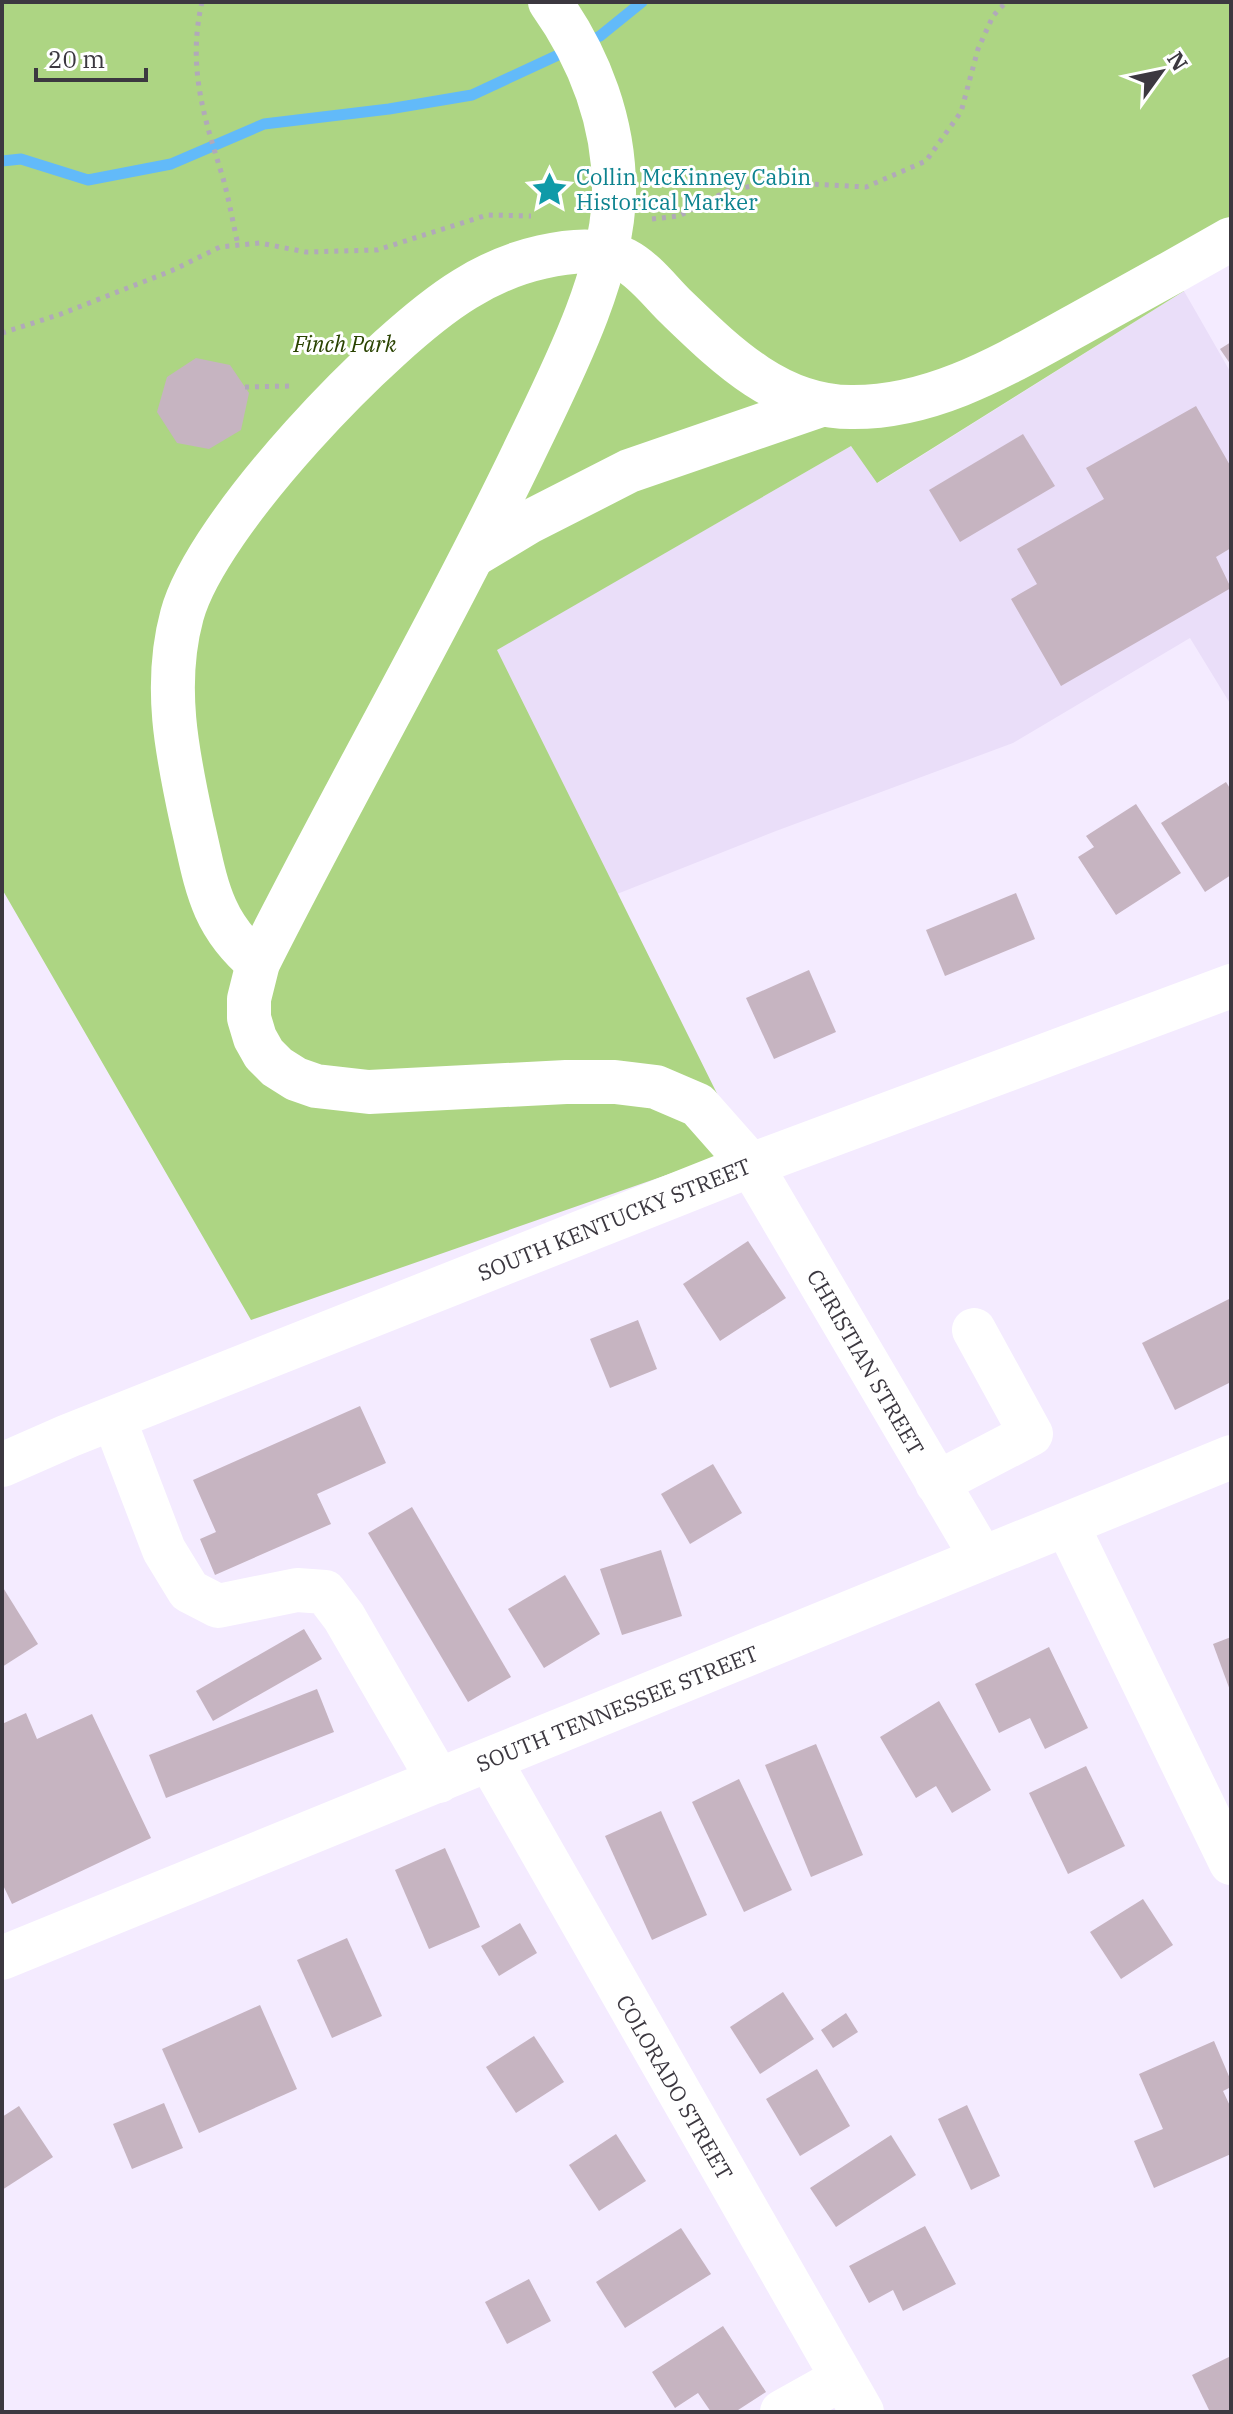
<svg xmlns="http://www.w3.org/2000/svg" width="1233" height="2414" viewBox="0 0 1233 2414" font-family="'IBM Plex Serif',serif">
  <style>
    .built { fill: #eadef9 }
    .green { fill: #add583 }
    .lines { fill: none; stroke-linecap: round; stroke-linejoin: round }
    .stream { stroke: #62baf9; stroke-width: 11 }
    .building { fill: #c6b4c1 }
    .path { stroke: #b1a9b9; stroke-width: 5; stroke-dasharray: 4 6; stroke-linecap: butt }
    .minor { stroke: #fff; stroke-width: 44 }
    .labels { text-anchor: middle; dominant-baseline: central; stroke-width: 6; stroke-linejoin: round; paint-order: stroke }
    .culture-label { font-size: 22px; fill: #0d838f; stroke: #fff; text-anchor: start }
    .park-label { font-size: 22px; font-style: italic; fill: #294200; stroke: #fff }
    .street-label { font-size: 22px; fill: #3c3840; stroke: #fff }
  </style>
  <rect width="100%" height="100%" fill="#f4ebff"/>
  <path class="built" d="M1184,291L1231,373V705L1190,638L1013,743L776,831L617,894L496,650L851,446L878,483Z"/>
  <path class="green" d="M2,2H1231V221L1171,273L1184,291L877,483L851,446L497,650L744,1148L251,1320L2,889Z"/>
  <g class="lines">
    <g class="stream">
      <path d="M584,43L600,36L642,2"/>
      <path d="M2,161L21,159L88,180L171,164L264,124L389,109L472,95L569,50"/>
    </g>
  </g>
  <g class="building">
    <path d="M1231,342V365L1220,349Z"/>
    <path d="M196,358L230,365L249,393L241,430L209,449L177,443L157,412L167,377Z"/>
    <path d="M1196,406L1231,467V548L1216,557L1231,588L1061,686L1011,599L1037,584L1017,549L1104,499L1086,468Z"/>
    <path d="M1023,434L1055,486L960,542L929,490Z"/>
    <path d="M1226,782L1231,790V875L1205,892L1161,823Z"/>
    <path d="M1136,804L1181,873L1116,915L1078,857L1094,847L1086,836Z"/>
    <path d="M1016,893L1035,939L945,976L926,930Z"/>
    <path d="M809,970L836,1032L774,1059L746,998Z"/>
    <path d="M748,1241L786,1298L720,1341L683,1284Z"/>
    <path d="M1231,1298V1382L1175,1410L1142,1343Z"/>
    <path d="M638,1320L657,1369L610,1388L590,1339Z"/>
    <path d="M360,1406L386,1463L317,1494L331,1524L215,1575L200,1539L216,1532L193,1480Z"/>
    <path d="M713,1464L742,1513L690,1544L661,1494Z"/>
    <path d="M412,1507L511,1677L468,1702L368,1533Z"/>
    <path d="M661,1550L682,1616L622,1635L600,1569Z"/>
    <path d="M565,1575L600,1634L544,1668L508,1609Z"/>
    <path d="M2,1586L38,1644L2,1667Z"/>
    <path d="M304,1629L322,1659L213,1721L196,1691Z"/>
    <path d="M1231,1637V1693L1213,1644Z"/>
    <path d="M1049,1647L1088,1728L1045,1749L1030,1718L999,1733L975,1684Z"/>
    <path d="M317,1689L334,1732L166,1798L149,1755Z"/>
    <path d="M939,1701L991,1790L952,1813L936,1786L916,1798L880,1737Z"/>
    <path d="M26,1713L37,1739L92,1714L151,1838L12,1904L2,1883V1724Z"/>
    <path d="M816,1744L863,1855L811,1877L765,1765Z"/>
    <path d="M1086,1766L1125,1846L1068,1874L1029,1793Z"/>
    <path d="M739,1779L792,1890L744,1912L692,1802Z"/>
    <path d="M661,1811L707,1915L652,1940L605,1836Z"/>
    <path d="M445,1848L480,1927L429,1949L395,1870Z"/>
    <path d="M1143,1899L1173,1945L1121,1979L1090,1932Z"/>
    <path d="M520,1923L537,1953L499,1976L481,1946Z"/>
    <path d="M347,1938L382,2016L332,2038L297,1960Z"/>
    <path d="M783,1992L814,2039L760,2074L730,2027Z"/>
    <path d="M260,2005L297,2089L199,2133L162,2049Z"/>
    <path d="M846,2013L858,2032L833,2048L821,2030Z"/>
    <path d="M534,2036L564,2082L516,2113L486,2067Z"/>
    <path d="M1214,2041L1231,2081V2087L1223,2091L1231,2108V2154L1154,2188L1134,2141L1163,2129L1139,2074Z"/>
    <path d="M817,2069L850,2126L800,2156L766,2099Z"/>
    <path d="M164,2103L183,2148L132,2169L113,2124Z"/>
    <path d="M967,2105L1000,2176L971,2190L938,2119Z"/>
    <path d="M19,2106L53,2157L2,2190V2117Z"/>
    <path d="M616,2134L646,2181L599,2211L569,2165Z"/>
    <path d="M891,2135L916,2175L836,2227L810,2188Z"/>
    <path d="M925,2226L956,2284L903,2311L893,2290L869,2303L849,2266Z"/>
    <path d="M681,2228L711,2274L625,2328L596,2282Z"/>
    <path d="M529,2279L551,2321L507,2344L485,2302Z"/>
    <path d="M723,2326L766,2392L735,2412H711L698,2393L675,2408L652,2372Z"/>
    <path d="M1231,2356V2412H1210L1192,2375Z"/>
  </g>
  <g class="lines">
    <g class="path">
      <path d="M202,2C187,67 204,117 223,178C229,200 233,223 238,245"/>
      <path d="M652,219L679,216L727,191L772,182L866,187L926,161L961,112L978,49L993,16L1006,2"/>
      <path d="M2,333L61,314L171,271L220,247L260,243L306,252L377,250L487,215L531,216"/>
      <path d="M245,387L292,386"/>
    </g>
    <g class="minor">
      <path d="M550,2C590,58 615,124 614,193C613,277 559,379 523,454C440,626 344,792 258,963L249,999V1018L255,1038L264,1054L277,1067L296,1079L316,1086L369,1092L566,1082H615L656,1087L698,1105L751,1165L982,1558"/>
      <path d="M474,555L529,522L629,471L821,405"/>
      <path d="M258,963C209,922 206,881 192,822C177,753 163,685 182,615C207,523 383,339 465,289C489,274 515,263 542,257C568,251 600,247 625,260C644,270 659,290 674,305C724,353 777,407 851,407C934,408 1006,364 1077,325C1128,297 1180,268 1231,239"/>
      <path d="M114,1419L164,1550L189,1591L218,1606L297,1590L325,1592L344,1617L439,1781"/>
      <path d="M2,1465L68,1436L751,1165L1231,986"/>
      <path d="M937,1483L1031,1434L974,1330"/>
      <path d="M1067,1525L1231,1863"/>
      <path d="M490,1761L862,2412"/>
      <path d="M2,1958L1231,1457"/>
      <path d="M782,2412L841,2379"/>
    </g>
  </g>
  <defs>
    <symbol id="sight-bare" viewBox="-9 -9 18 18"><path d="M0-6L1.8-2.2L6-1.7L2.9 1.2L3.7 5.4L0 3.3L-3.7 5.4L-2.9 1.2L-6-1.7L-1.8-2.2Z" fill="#0f9aa8" stroke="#fff" stroke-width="2.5" paint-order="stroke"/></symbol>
  </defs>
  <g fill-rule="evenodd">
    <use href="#sight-bare" x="524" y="164" width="51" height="51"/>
  </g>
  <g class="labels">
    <g class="culture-label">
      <text x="576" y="176">Collin McKinney Cabin<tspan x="576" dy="25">Historical Marker</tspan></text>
    </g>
    <g class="park-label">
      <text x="345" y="343">Finch Park</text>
    </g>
    <g class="street-label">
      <text transform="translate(614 1219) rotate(-22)">SOUTH KENTUCKY STREET</text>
      <text transform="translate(866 1362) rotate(60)">CHRISTIAN STREET</text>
      <text transform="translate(617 1708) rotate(-22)">SOUTH TENNESSEE STREET</text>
      <text transform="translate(675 2087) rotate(60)">COLORADO STREET</text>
    </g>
  </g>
  <rect width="1233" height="2414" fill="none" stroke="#3c3840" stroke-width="8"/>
  <g transform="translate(1161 72) rotate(57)" stroke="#ffffff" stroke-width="6" paint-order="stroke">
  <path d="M0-6L14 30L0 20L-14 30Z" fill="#3c3840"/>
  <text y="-12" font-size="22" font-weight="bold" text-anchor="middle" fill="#3c3840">N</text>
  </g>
  <path d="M36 68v12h110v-12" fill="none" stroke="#3c3840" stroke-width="4"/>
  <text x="48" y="68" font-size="24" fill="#3c3840" stroke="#ffffff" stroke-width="6" paint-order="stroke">20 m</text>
</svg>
